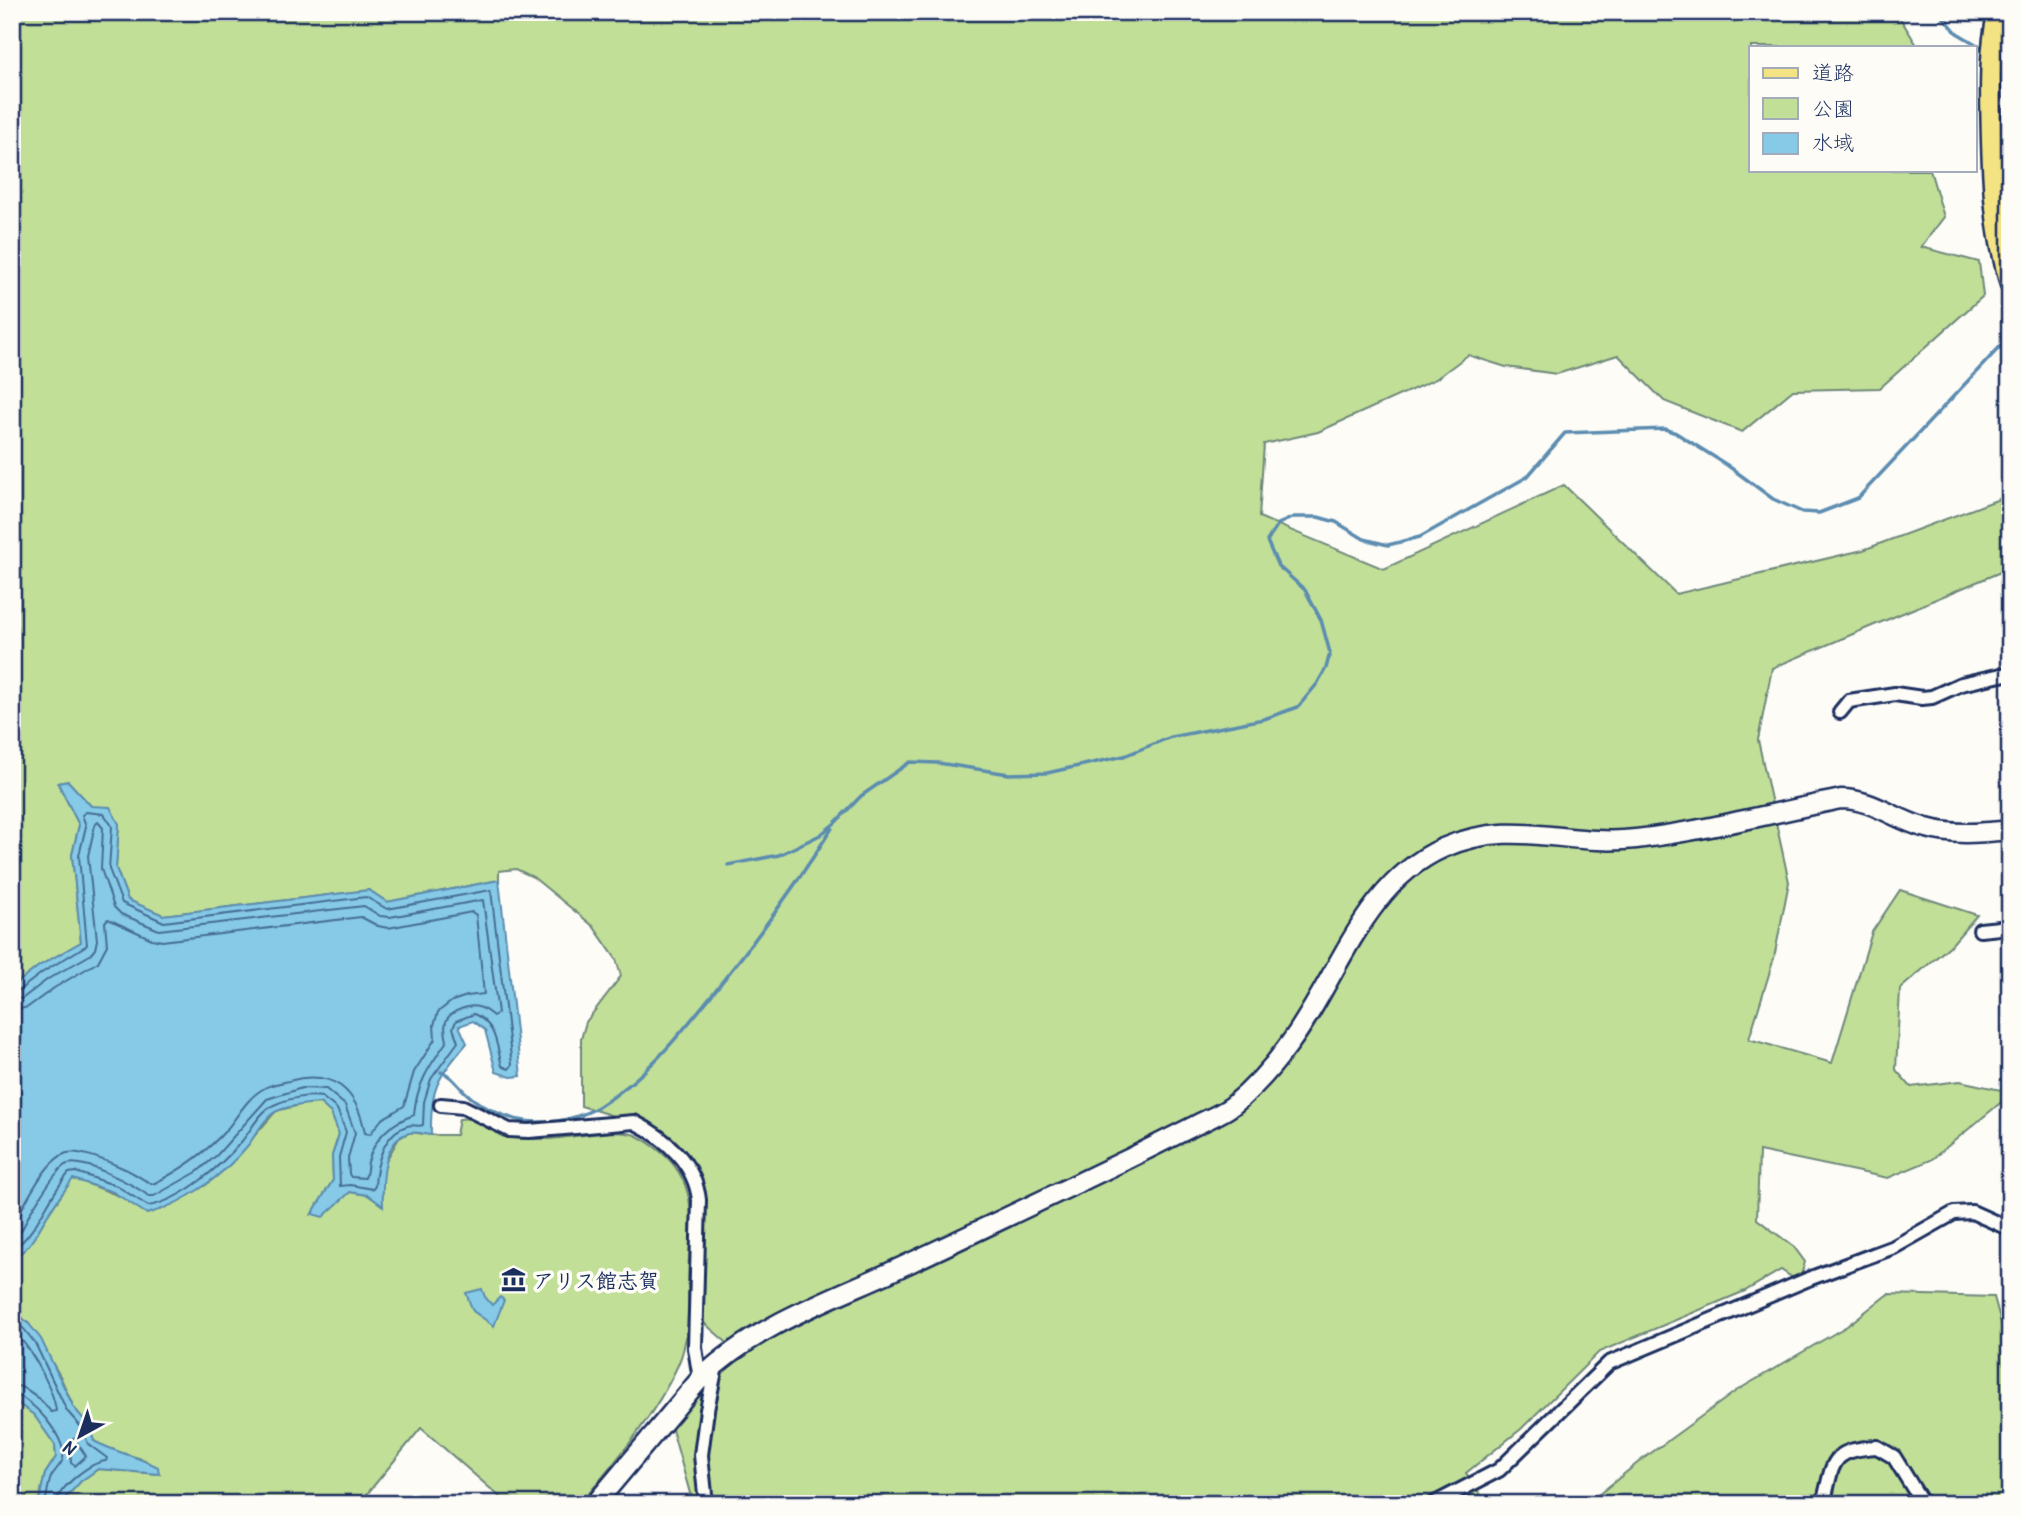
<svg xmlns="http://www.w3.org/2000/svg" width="2022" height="1516" viewBox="0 0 2022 1516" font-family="'Patrick Hand','Klee One',sans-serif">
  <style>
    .green { fill: #c1df97; stroke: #6e877a; stroke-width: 2 }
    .water { fill: #86cae7; stroke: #5b8cb0; stroke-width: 2 }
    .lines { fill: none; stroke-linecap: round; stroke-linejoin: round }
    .shore { stroke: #466d95; stroke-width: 2 }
    .stream { stroke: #5b8cb0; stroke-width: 3.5 }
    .street-casing { stroke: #1b2f5e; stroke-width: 18 }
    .secondary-casing { stroke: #1b2f5e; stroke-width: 23 }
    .primary-casing { stroke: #1b2f5e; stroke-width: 24 }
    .street { stroke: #fdfcf7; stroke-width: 12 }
    .secondary { stroke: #fdfcf7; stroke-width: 18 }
    .primary { stroke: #f4e382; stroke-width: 19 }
    .labels { text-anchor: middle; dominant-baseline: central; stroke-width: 7; stroke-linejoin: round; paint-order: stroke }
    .poi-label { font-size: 21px; font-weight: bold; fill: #1b2f5e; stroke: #fdfcf7; text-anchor: start }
  </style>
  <rect width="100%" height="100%" fill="#fdfcf7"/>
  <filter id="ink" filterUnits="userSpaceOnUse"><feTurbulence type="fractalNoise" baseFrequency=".0143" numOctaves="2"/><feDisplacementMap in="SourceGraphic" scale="14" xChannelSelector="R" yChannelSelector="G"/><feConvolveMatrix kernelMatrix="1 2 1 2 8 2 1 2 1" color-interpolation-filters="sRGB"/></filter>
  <g filter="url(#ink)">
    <g class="green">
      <path d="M12,12H1908L1900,18L1918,47H1751V170H1930L1944,217L1921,247L1979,262L1983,296L1880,388L1793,390L1742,432L1664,401L1618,355L1557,374L1506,367L1468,355L1436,379L1318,432L1264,444L1259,517L1384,569L1564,485L1676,594L1863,550L2010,495V568L1772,668L1758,740L1789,882L1774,958L1749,1039L1832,1063L1872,932L1900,890L1977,915L1952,944L1900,989L1896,1070L1911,1087L1960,1081L2010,1092V1095L1931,1160L1888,1178L1759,1151L1757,1219L1794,1247L1805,1262L1799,1282L1781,1270L1745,1291L1599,1352L1521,1429L1466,1473L1487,1504H693L669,1419L733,1348L703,1322V1183L697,1166L653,1128L581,1106V1039L586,1022L621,976L616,959L593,926L533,877L516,869L499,871V880L387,902L369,890L163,915L128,900L116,868L119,824L91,806L68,781L58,783L79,825L72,855L81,942L39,966L12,987Z"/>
      <path d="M320,1103L331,1113L339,1134L332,1156L333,1180L312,1214L338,1202L350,1192L368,1195L382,1205L383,1166L399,1138L410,1132L431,1135H456L459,1119C477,1116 487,1129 502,1136C514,1140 532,1139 545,1139C569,1139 613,1127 635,1135C644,1139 654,1146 661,1152C704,1188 688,1233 688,1281C688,1309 690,1338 678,1365C655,1416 616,1461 580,1504H508L421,1428L367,1494L365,1504H60L81,1481L98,1469L159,1474L145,1460L108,1449L94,1441L88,1424L74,1408L60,1376L29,1324L12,1309V1259C31,1246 33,1239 44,1221C53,1206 64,1192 73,1178C103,1189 130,1202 160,1210L206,1185L228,1166L276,1111L304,1104Z"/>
      <path d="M1888,1294L1994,1297L2010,1356V1504H1587L1640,1461L1736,1391L1847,1326Z"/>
      <path d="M12,1399L34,1415L55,1445L56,1457L45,1474L38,1504H12Z"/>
    </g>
    <g class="water">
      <path d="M68,781L91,806L110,807L119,824L116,868L128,900L163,915L369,890L387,902L499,880L521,1076L511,1077L496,1072L485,1030L473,1021L459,1026L467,1043C437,1079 430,1088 431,1135C424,1134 415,1131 409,1133C382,1140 382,1184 383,1206L368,1195L350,1192L323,1217L312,1214L333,1180L332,1156L339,1134L331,1113L320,1103C307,1104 290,1105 277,1111C265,1117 257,1133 249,1144C224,1175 186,1203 147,1214L113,1192L73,1179C63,1192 53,1206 44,1221C33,1239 31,1247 12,1259V987L39,966L81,942L72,855L79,825L58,783Z"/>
      <path d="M482,1289L485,1297L492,1305L500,1297L504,1300L494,1326L473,1311L466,1293Z"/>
      <path d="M12,1309L29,1324L41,1339L74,1408L88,1424L94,1441C114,1452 137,1456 158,1467L159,1474L98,1469L81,1481L60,1504H38L45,1474L56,1457L55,1445L34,1415L12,1399Z"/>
    </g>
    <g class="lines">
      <g class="shore">
        <path d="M12,992L18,991L43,972L87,945L79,856L86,826L82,815L86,812L104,814L112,826L109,869L122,903L164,922L366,897L387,909L491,890L512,1065L509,1069L502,1066C496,1044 497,1025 474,1014L456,1021L453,1028L458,1042L431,1079L424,1102L423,1125C418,1127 413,1124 407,1126C383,1133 376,1165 375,1186L373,1189L350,1185L340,1186L339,1157L346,1132L337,1109L322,1097C308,1095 288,1098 274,1105C260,1111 251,1130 242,1141C221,1166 181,1201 148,1206L117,1186L76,1172L69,1173C48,1196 37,1234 12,1250"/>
        <path d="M12,1000L23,998L48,979L90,955L95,949L97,940L88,856L95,825L98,822L103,828L101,869L114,907L121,914L159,930L364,906L380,916L390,917L483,900L498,1013L493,1016C489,1013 484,1008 478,1007C472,1005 467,1007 461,1009C444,1015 443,1025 447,1041C430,1065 416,1085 414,1115C391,1123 375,1136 368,1162C367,1168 367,1173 365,1178L351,1177L349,1174L348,1158L355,1133L345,1105L326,1089L302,1088L267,1099L217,1155L197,1172L154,1196H149C135,1186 82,1156 65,1165C55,1171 37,1202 30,1213C25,1223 22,1233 12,1240"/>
        <path d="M12,1011L28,1007L54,988L98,962L107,945L105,922L108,919L152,939L162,941L361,917L378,926L388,928L472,912L476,915L484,994L467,996L452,1001L438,1012L434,1025L435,1039L414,1072L404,1106L382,1119L370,1134L365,1133C357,1089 333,1069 289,1081C280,1083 270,1084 263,1089C247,1098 238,1116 227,1129C206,1153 181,1170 153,1184C144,1181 135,1173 125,1169C112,1163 81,1150 67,1153C45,1159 24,1207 12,1226"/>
        <path d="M12,1320L24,1329L35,1343L67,1411L82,1428L88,1444L107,1458L106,1461C90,1462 58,1488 56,1504"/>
        <path d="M12,1331C29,1343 54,1390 56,1411L51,1412C42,1400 27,1386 12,1385"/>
        <path d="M12,1394C31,1396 68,1439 63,1459C61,1465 54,1471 51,1477C48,1485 47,1495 45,1504"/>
        <path d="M74,1438L86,1456L75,1466L71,1463L70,1442Z"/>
      </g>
      <g class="stream">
        <path d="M1939,12L1957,33L1986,50"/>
        <path d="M1998,58L2010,67"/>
        <path d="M728,865L779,855L820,835L835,823L861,796L910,762L938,763L1009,774L1047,773L1124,756L1171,737L1264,719L1298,707L1317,684L1326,668L1330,653L1321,620L1305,590L1278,566L1267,541L1278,524L1294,517H1318L1336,522L1364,539L1388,545L1420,537L1527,477L1565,433L1665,429L1676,433L1727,465L1773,499L1802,512L1819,513L1858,498L2010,336"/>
        <path d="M441,1072C453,1076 456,1084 465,1092C482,1109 513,1122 537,1122C557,1123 581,1117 598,1107C646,1078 680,1034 714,992C757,939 796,885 832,828"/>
      </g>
      <defs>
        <g id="street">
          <path d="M1840,712L1849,701L1895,694L1922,698L1932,697L1961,684L2010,673"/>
          <path d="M1980,930L2010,927"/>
          <path d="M441,1105L463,1107L509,1130L529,1131L634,1122C666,1138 695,1164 699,1200L695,1348L700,1379"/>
          <path d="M706,1504L701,1455L707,1410L716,1366"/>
          <path d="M1433,1504L1499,1470L1609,1363L1811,1278L1894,1247L1954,1213L1972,1212L2010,1229"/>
          <path d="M1823,1504C1834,1463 1828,1450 1877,1447L1894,1457L1923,1504"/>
        </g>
        <path id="secondary" d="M595,1504L700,1379C752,1328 821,1303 886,1274C968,1236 1049,1197 1130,1158C1152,1147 1174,1136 1196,1125C1208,1119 1221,1114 1232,1106C1253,1089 1271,1069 1287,1047C1337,982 1362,884 1443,848C1515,817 1566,847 1636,839C1705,831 1772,813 1841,799C1872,799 1894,819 1923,827C1952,836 1980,833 2010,830"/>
        <path id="primary" d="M1998,12C1990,48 1990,82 1991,119C1992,173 1994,230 2010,283"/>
      </defs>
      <use href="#street" class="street-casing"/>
      <use href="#secondary" class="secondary-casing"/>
      <use href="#primary" class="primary-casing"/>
      <use href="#street" class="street"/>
      <use href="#secondary" class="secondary"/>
      <use href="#primary" class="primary"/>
    </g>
  </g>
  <defs>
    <symbol id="museum-bare" viewBox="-9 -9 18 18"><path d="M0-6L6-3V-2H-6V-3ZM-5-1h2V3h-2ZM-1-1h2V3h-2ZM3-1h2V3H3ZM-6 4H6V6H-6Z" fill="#1b2f5e" stroke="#fdfcf7" stroke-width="2.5" paint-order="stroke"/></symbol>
  </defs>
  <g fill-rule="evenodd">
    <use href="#museum-bare" x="496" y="1262" width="35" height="35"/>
  </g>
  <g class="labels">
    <g class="poi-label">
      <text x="533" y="1280">アリス館志賀</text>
    </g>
  </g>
  <rect width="2022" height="1516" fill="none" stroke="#fdfcf7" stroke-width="42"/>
  <rect x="21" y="21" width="1980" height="1474" fill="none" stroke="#1b2f5e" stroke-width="2.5" filter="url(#ink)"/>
  <rect x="1749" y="46" width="228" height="126" fill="#fdfcf7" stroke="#a3aaba" stroke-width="2"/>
  <rect x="1763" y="68" width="35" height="10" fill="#f4e382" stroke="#a3aaba" stroke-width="2"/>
  <text x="1812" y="80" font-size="21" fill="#1b2f5e">道路</text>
  <rect x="1763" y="98" width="35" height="21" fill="#c1df97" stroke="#a3aaba" stroke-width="2"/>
  <text x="1812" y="116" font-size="21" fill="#1b2f5e">公園</text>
  <rect x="1763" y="133" width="35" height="21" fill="#86cae7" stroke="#a3aaba" stroke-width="2"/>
  <text x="1812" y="150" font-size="21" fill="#1b2f5e">水域</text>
  <g transform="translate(80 1436) rotate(220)" stroke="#fdfcf7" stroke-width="5" paint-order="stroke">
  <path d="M0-5L12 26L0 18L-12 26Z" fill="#1b2f5e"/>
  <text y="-10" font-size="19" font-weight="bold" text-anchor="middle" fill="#1b2f5e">N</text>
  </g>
</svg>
